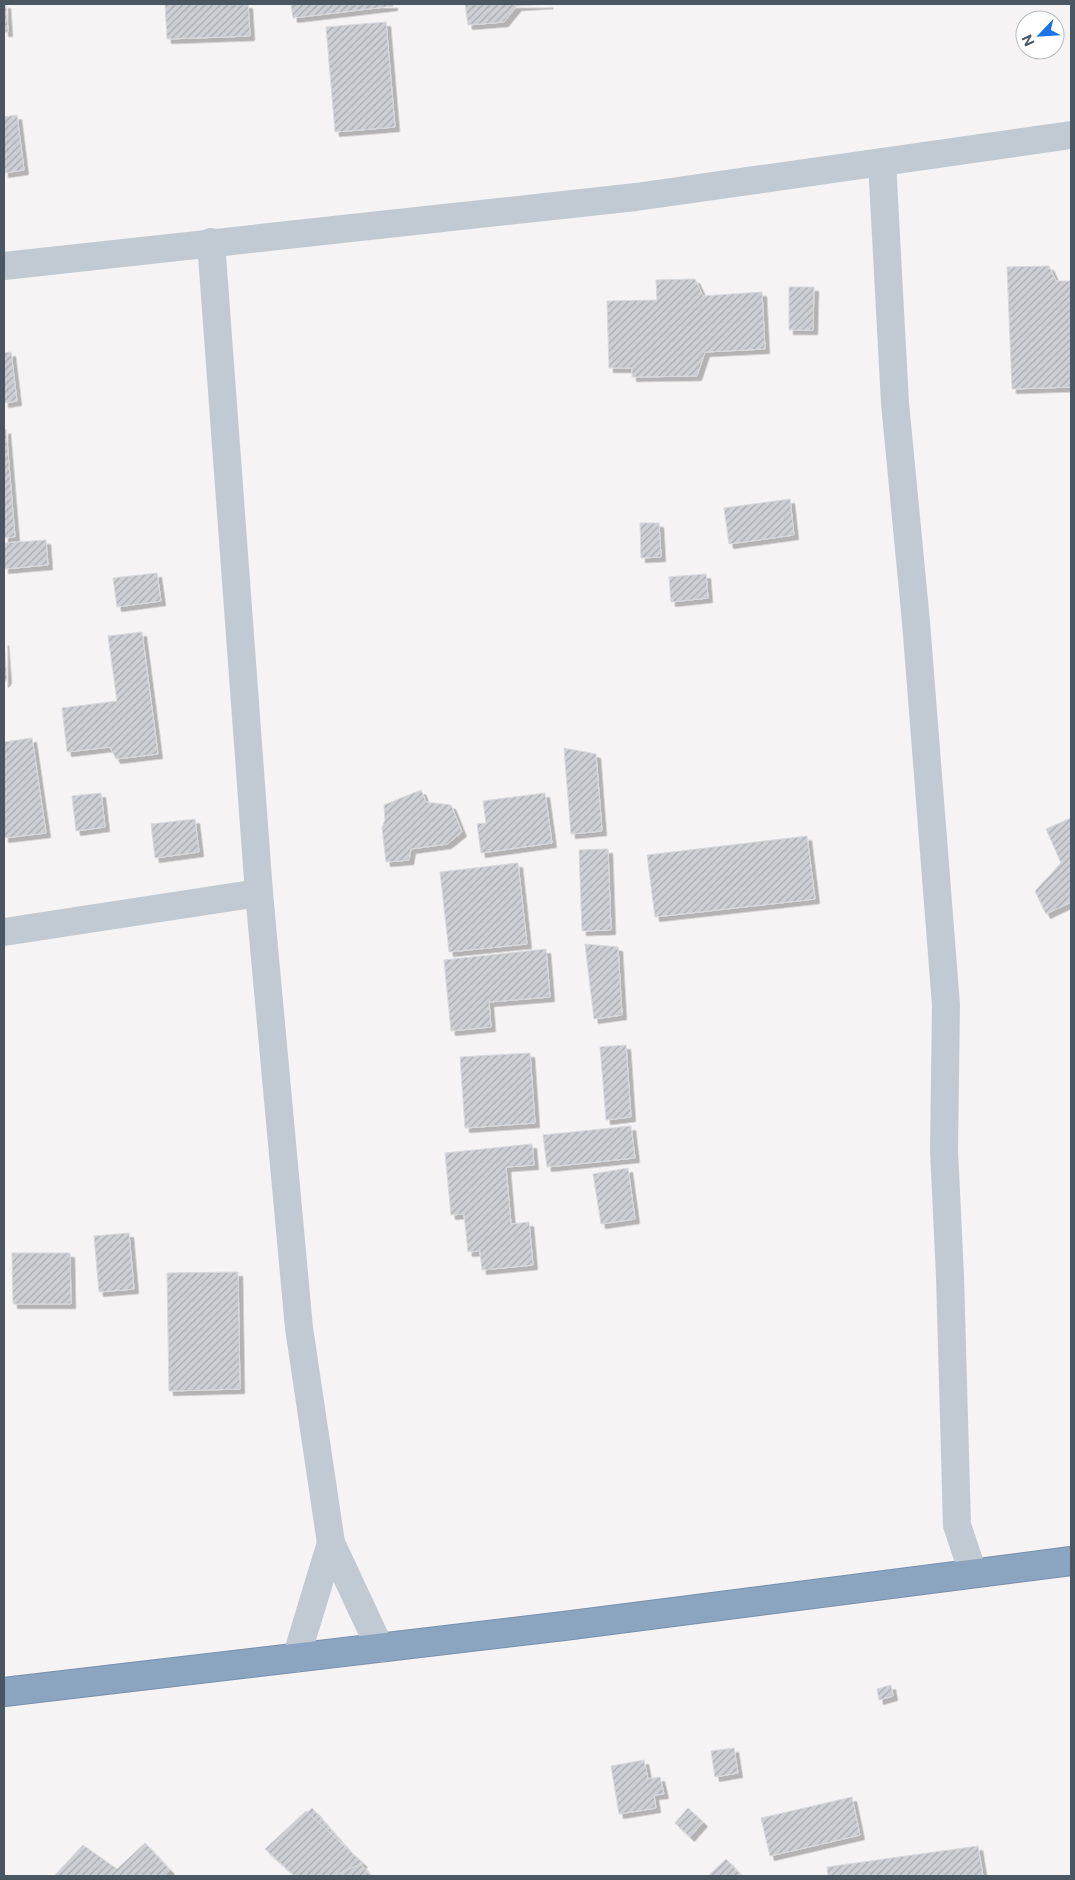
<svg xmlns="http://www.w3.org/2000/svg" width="1075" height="1880" viewBox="0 0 1075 1880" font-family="'Public Sans',sans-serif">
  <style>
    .building { fill: url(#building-hatch); stroke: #d7d9de; filter: url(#shadow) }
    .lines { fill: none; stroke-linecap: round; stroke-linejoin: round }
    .highway-casing { stroke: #7690ad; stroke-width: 30 }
    .street { stroke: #c1cad2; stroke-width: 28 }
    .highway { stroke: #8ba5c1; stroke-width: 28 }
  </style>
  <defs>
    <pattern id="building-hatch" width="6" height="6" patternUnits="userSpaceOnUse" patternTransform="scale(1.25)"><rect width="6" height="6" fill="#cdcfd5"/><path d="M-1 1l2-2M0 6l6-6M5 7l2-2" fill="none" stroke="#a8abb0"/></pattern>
    <filter id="shadow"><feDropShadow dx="4.5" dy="4.5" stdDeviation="0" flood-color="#0004"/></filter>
  </defs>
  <rect width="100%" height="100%" fill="#f5f3f3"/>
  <g class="building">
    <path d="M4,4H6L8,32H4Z"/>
    <path d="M165,4H248L250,36L167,39Z"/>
    <path d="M291,4H393V6L293,18Z"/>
    <path d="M465,4H549L517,6L504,22L468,25Z"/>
    <path d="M386,22L395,127L335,132L326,27Z"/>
    <path d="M17,115L24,170L4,173V117Z"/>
    <path d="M1049,266L1056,281H1071V387L1012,389L1007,267Z"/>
    <path d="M695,279L703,296L762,292L765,349L705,352L697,376L632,377V368H609L607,301L657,300L656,280Z"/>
    <path d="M789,287H814L813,330H789Z"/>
    <path d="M11,352L17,401L4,403V353Z"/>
    <path d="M6,429L15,537L4,538V430Z"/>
    <path d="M790,499L794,535L729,544L724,508Z"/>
    <path d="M640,523H659L661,557L641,558Z"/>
    <path d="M46,540L48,565L4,569V543Z"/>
    <path d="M157,573L161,601L117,607L113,578Z"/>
    <path d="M706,574L708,598L671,602L669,577Z"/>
    <path d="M142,632L158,754L116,759L110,747L67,752L62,708L117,701L108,636Z"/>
    <path d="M4,641L7,679L4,683Z"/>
    <path d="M32,738L46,833L4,838V742Z"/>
    <path d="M564,748L596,754L602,831L571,834Z"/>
    <path d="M421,790L426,802L451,805L462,832L447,844L411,849L409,860L386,862L382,828L385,820L384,805Z"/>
    <path d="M101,793L105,827L76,831L72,796Z"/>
    <path d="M545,793L552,843L481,853L477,824L486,823L483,801Z"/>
    <path d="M1071,818V902L1046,914L1035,891L1061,863L1046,829Z"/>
    <path d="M195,819L199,852L155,858L151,824Z"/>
    <path d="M807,836L815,899L655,917L647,855Z"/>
    <path d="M608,849L611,930L582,931L579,850Z"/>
    <path d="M518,863L527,944L449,952L440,872Z"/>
    <path d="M585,944L618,947L622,1015L594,1019Z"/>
    <path d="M546,949L550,997L489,1002L491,1027L451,1031L444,960Z"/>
    <path d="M626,1045L631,1117L606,1120L600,1047Z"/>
    <path d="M530,1053L535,1123L465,1128L460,1057Z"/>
    <path d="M631,1126L635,1158L547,1167L543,1135Z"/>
    <path d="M532,1144L534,1165L506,1167L511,1224L529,1222L533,1265L482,1270L480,1251L468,1252L464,1214L451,1215L445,1153Z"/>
    <path d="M628,1168L635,1219L601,1224L593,1174Z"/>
    <path d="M129,1233L134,1289L99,1292L94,1236Z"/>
    <path d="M12,1253H70L71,1304H13Z"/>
    <path d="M238,1272L240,1389L169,1391L167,1273Z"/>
    <path d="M891,1685L893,1696L879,1700L877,1689Z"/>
    <path d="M734,1748L738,1773L715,1777L711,1751Z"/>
    <path d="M644,1760L648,1779L660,1777L664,1794L654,1795L656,1808L619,1814L611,1766Z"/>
    <path d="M852,1797L860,1835L770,1856L761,1818Z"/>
    <path d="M312,1808L371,1876H298L270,1845Z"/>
    <path d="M688,1808L703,1822L690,1837L675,1823Z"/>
    <path d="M306,1811L363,1863L333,1876H295L265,1849Z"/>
    <path d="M145,1843L170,1870L164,1876H54L83,1845L117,1869Z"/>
    <path d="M978,1846L983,1876H828L827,1867Z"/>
    <path d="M726,1859L742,1876H708Z"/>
  </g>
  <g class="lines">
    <defs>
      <path id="highway" d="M4,1692L564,1626L1071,1561"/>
    </defs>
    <use href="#highway" class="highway-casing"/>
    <g class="street">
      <path d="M882,162L895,403L916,622L946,1005L944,1150L950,1276L957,1525L973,1573"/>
      <path d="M211,242L259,893L299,1328L331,1543L380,1648"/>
      <path d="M4,266L636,197L1071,135"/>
      <path d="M4,932L259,893"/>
      <path d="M296,1658L331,1543"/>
    </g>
    <use href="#highway" class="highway"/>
  </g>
  <rect width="1075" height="1880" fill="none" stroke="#4a5661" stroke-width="10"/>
  <g transform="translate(1040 35) rotate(245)"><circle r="24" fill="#ffffff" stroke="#b7bbc0"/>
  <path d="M0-4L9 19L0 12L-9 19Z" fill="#1a73e8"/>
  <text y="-8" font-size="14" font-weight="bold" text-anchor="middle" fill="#4a5661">N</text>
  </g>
</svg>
